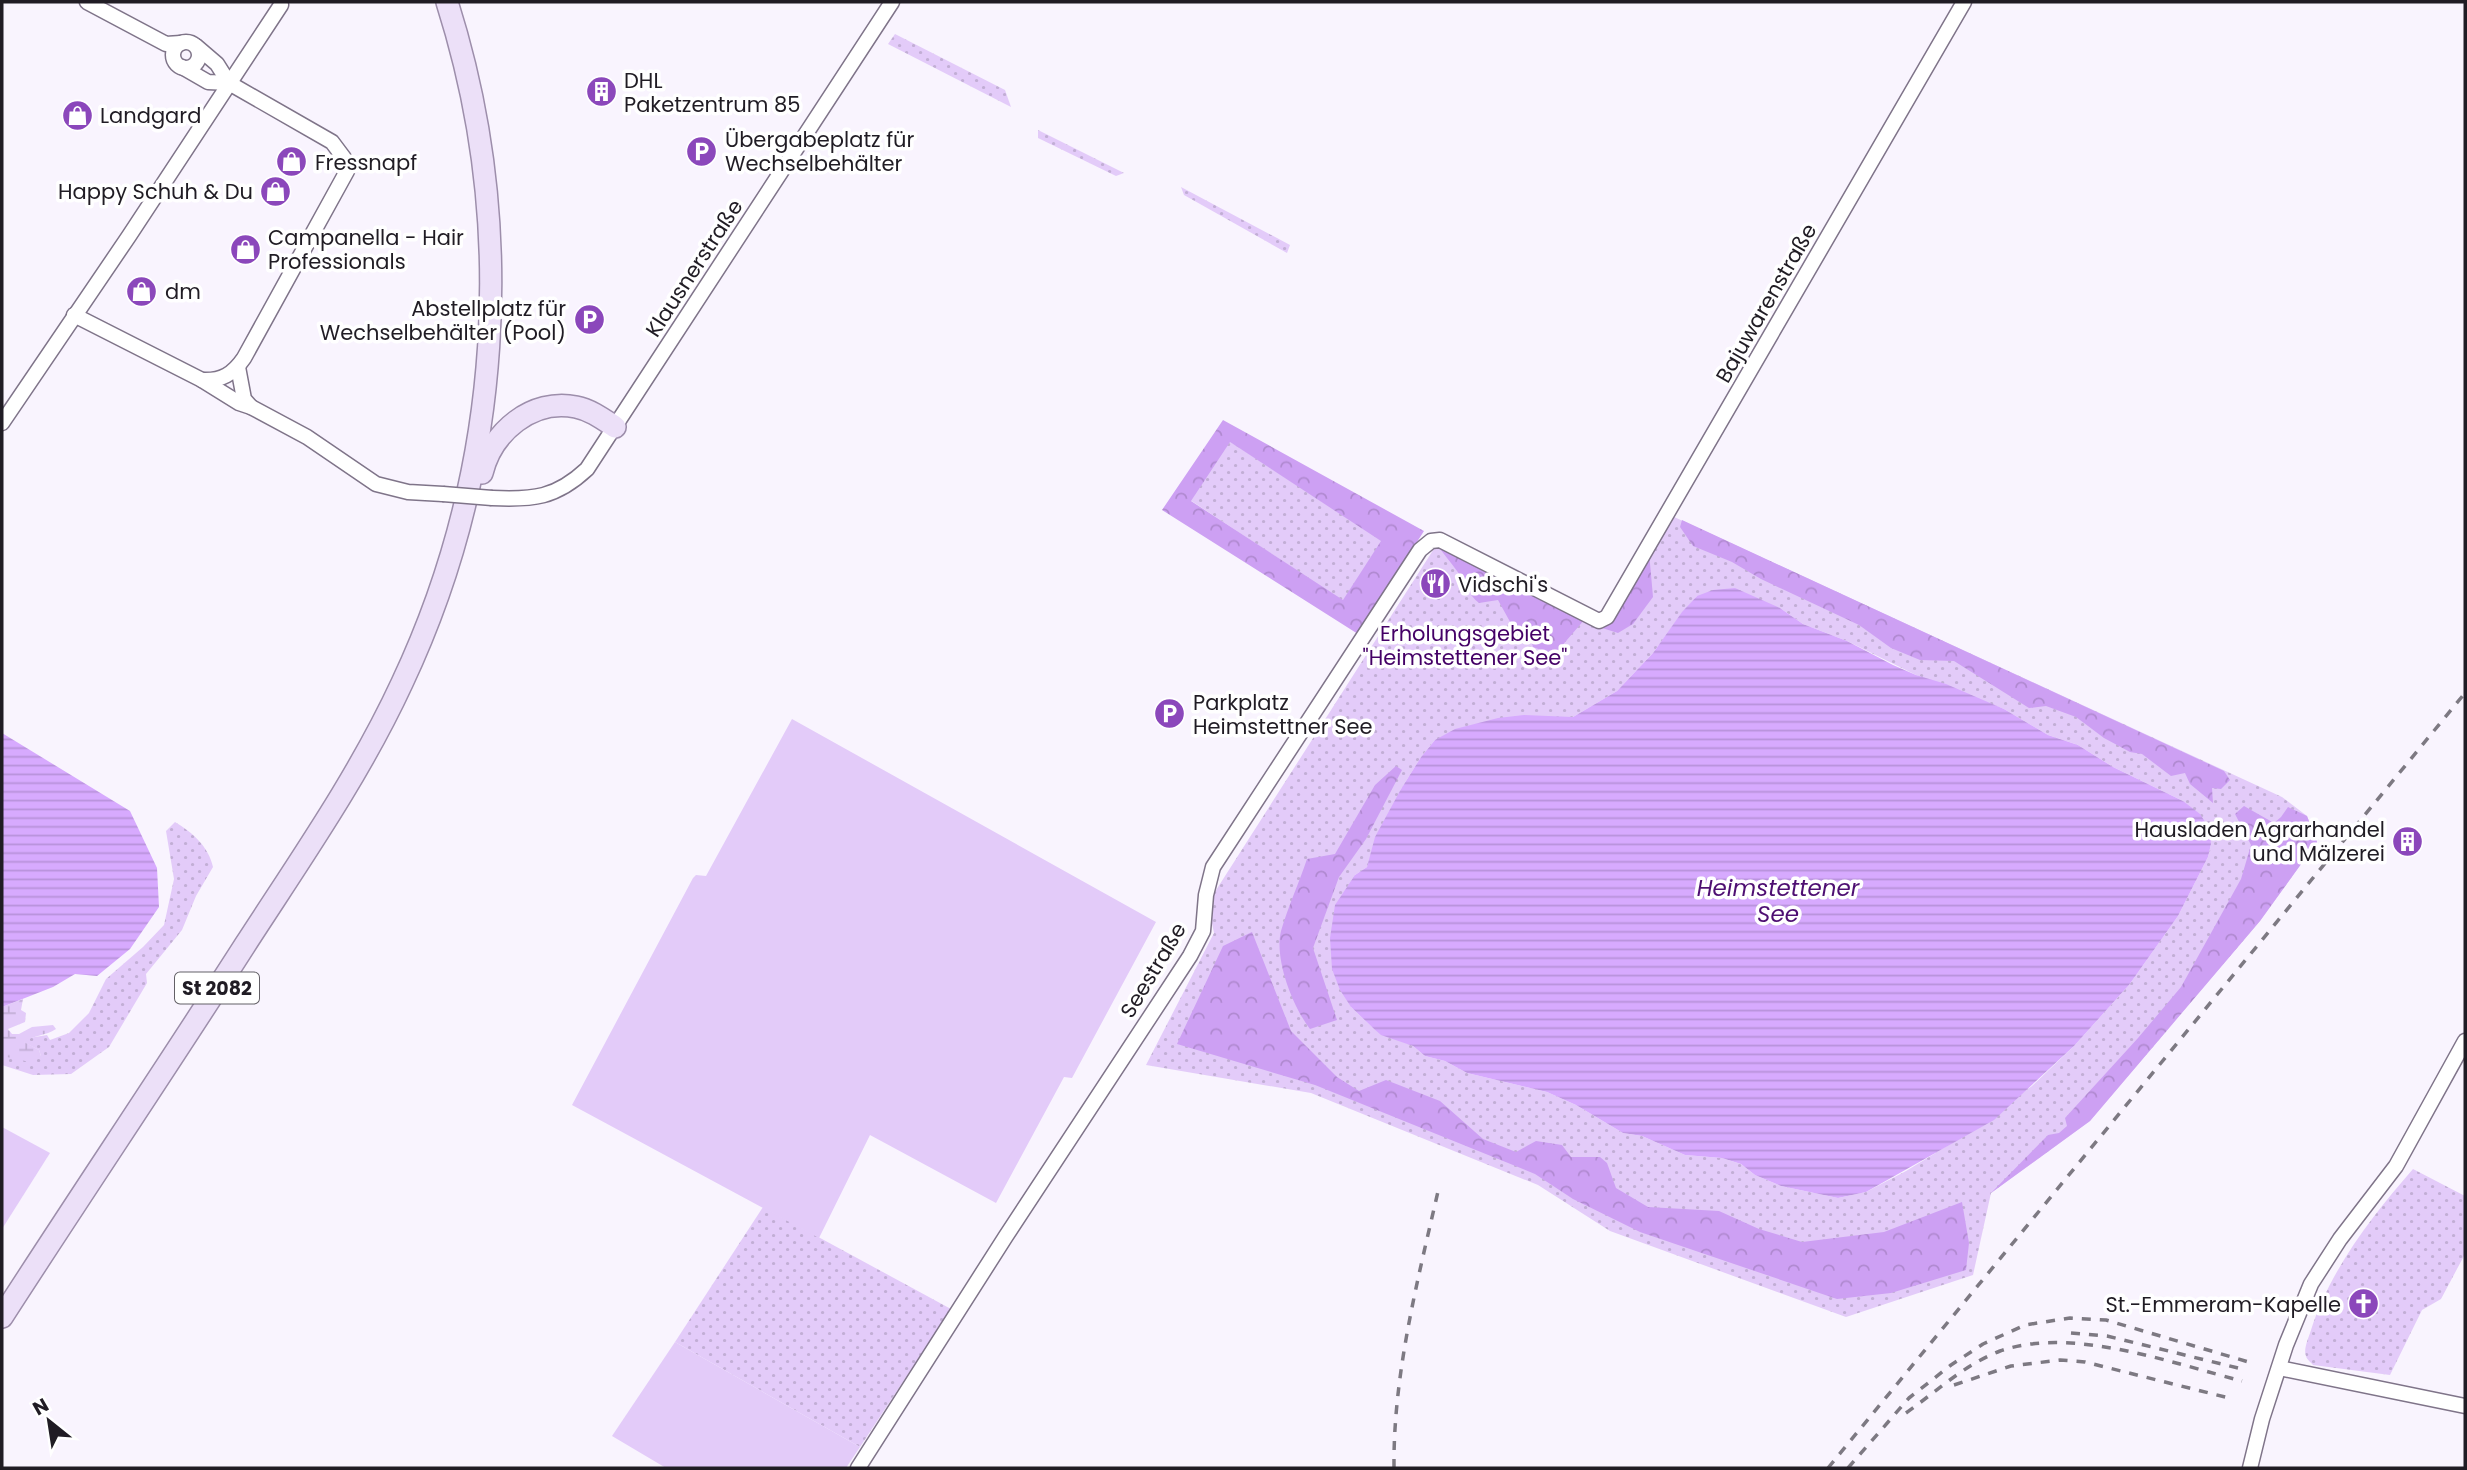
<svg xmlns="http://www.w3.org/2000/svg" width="2467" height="1470" viewBox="0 0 2467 1470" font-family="Poppins,sans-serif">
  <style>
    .grass { fill: url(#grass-dots); fill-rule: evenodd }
    .forest { fill: url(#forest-crowns); fill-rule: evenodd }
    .wetland { fill: url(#wetland-marsh) }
    .garden { fill: #e3cbf9 }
    .water { fill: url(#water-rules) }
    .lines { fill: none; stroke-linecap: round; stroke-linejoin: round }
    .street-casing { stroke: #7f7489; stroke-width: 17 }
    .primary-casing { stroke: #9d8eab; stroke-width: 24 }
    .street { stroke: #fff; stroke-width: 14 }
    .primary { stroke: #ece0f8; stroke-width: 21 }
    .rail { stroke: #7d7982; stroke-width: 3.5; stroke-dasharray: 9 9; stroke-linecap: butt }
    .street-bridge-casing { stroke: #7f7489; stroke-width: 17; stroke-linecap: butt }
    .street-bridge { stroke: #fff; stroke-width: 14 }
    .labels { text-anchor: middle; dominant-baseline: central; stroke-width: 7; stroke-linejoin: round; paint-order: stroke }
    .shield { fill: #fff; stroke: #636066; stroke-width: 2 }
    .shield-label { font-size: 19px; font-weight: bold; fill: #201c24 }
    .poi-label { font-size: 21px; fill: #201c24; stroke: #fff; text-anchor: start }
    .street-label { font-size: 21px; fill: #201c24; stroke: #fff }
    .park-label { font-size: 21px; fill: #406; stroke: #fff }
    .water-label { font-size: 23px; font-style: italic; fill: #4e0f72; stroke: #fff }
  </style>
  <defs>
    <pattern id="grass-dots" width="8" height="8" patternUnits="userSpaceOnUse" patternTransform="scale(1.75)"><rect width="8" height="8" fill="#e3cbf9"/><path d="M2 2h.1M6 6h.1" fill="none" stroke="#c2aed5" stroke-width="1.8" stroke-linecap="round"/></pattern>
    <pattern id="forest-crowns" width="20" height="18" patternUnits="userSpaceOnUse" patternTransform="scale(1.75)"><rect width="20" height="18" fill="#cda0f3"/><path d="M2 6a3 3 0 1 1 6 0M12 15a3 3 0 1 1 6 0" fill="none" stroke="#b089d0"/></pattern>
    <pattern id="wetland-marsh" width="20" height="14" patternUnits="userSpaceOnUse" patternTransform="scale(1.75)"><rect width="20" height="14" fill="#e3cbf9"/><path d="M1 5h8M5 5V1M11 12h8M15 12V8" fill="none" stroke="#c2aed5"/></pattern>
    <pattern id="water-rules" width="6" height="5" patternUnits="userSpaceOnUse" patternTransform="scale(1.75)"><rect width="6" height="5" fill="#d7aafe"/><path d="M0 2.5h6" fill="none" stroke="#b892da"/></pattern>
  </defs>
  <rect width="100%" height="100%" fill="#f9f4fe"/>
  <g class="grass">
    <path d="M895,34L1005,90L1011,107L888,44Z"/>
    <path d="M1038,130L1124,173L1116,176L1038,138Z"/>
    <path d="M1181,187L1290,245L1287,253L1184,195Z"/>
    <path d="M1229,441L1382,541L1343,601L1190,500Z"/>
    <path d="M1672,516L2282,797L2307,816L2317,842L2260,921L2090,1121L1991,1193L1973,1275L1846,1317L1610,1231L1538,1185L1311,1093L1146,1065L1214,933L1209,909L1211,898L1437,544L1602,628ZM1697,596L1780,608L1803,624L1847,641L1916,675L2004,709L2048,735L2078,745L2113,767L2183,801L2211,844L2208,857L2178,916L2129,985L2074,1046L2032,1086L1957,1140L1906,1171L1866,1192L1838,1198L1781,1186L1755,1175L1741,1164L1722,1158L1685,1155L1642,1136L1623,1133L1576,1105L1547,1092L1467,1073L1445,1061L1425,1056L1413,1046L1373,1028L1351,1007L1355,875L1367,867L1401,789L1421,757L1435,740L1552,718L1573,717L1617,691L1653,653L1682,613Z"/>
    <path d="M175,822C192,832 209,847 213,867L196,896L182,930L146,974L147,983L109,1047L71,1074L33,1075L2,1065V1056H41L39,1050L23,1042L29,1038L47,1035L50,1040L69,1033L89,1013L106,979L143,947L164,925L174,879L166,831Z"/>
    <path d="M2413,1169L2465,1196V1254L2441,1299L2422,1310L2390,1375L2313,1365C2311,1362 2307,1360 2306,1356C2303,1349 2309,1337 2311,1330C2330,1270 2372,1216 2413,1169Z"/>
    <path d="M763,1207L951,1309L860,1447L675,1342Z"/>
  </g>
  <g class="forest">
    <path d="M1223,420L1424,531L1358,634L1162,510ZM1230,442L1381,541L1343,600L1191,501Z"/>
    <path d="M1682,520L2224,771L2230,780L2221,789L2212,788L2213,803L2190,784L2185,773L2171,776L2142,754L2130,752L2104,738L2076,717L2046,706L2029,708L1954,661L1920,660L1891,648L1859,625L1761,579L1732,562L1693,546L1680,527Z"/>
    <path d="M1437,544L1585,619L1554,655L1533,647L1528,628L1514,629L1498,600L1479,603C1468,595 1465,581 1457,571C1450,561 1443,554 1437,544Z"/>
    <path d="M1649,552L1653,597L1633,624L1618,633L1602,628Z"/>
    <path d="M1396,766L1402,770L1366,839L1339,877L1313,948L1337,1020L1310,1029C1293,1007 1274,959 1281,931C1288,907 1299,883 1307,859L1335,854L1375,785Z"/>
    <path d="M2244,806L2274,823L2281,817L2288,807L2307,816L2317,842L2260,921L2090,1121L1991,1193L2048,1135L2059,1133L2067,1126L2065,1118L2138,1038L2181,987L2241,879L2251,845L2235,814Z"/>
    <path d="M1252,932L1291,1031L1337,1077L1359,1091L1386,1080L1440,1101L1483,1139L1516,1152L1536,1141L1562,1145L1571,1157H1600L1607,1163L1616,1188L1648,1207L1719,1211L1759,1229L1802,1242L1884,1232L1962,1202L1969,1243L1966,1270L1891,1293L1837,1299L1640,1232L1573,1199L1535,1174L1315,1085L1177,1044L1223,946Z"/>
  </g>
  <path class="wetland" d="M23,999L21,1010L26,1013L25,1022L8,1029L12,1034H19L32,1027L53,1025L56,1029C46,1036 33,1035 24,1042L39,1050L41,1056L30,1062L2,1056V1007Z"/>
  <g class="garden">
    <path d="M792,719L1156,922L1072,1078L1064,1077L996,1203L870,1135L819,1238L572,1105L693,878L696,875L706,876Z"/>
    <path d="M2,1127L50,1153L2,1229Z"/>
    <path d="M675,1342L860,1447L846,1468H666L612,1436Z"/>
  </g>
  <g class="water">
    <path d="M1735,588L1780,608L1803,624L1847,641L1893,665L1916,675L1946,684L2004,709L2048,735L2078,745L2113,767L2183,801L2200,814L2209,828L2211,844L2208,857L2178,916L2129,985L2074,1046L1994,1120L1866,1192L1838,1198L1781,1186L1755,1175L1741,1164L1722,1158L1685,1155L1642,1136L1623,1133L1576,1105L1547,1092L1467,1073L1445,1061L1425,1056L1413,1046L1381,1035L1373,1028L1351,1007L1340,990L1332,969L1330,938L1335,905L1355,875L1367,867L1375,837L1401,789L1421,757L1435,740L1455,729L1498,718L1524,715L1573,717L1617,691L1653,653L1682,612L1697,596L1713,590Z"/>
    <path d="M2,733L130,811L157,868L159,907L130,949L97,976L75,974L53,987L2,1007Z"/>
  </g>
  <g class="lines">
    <defs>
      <g id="street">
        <path d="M87,2L166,44L181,43"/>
        <circle cx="186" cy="55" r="13"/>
        <path d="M196,46L217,64L229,83"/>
        <path d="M74,315L202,380C222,381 233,374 244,358L347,171L344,158L332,142L229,83L208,82L182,67"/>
        <path d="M238,367L244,399L251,407"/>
        <path d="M202,380L239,403L251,407L307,437L376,484L408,492L443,494"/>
        <path d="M2,423L129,236L281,5"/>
        <path d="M492,498C533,500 556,498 587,469L892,2"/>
        <path d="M2279,1368L2465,1406"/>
        <path d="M858,1468L1006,1236L1190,956L1203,931L1206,895L1213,867L1420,550L1431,541L1440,540L1599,621L1607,617L1964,2"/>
        <path d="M2250,1468L2262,1419L2286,1345L2311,1284L2340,1239L2396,1166L2465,1041"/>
      </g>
      <g id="primary">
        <path d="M482,473C492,432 532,398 576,407C591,410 603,419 615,427"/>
        <path d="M2,1317C82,1193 165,1070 245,945C300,860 359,776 402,683C502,471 518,225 447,2"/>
      </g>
    </defs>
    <use href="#street" class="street-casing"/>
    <use href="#primary" class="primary-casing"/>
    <use href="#street" class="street"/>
    <use href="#primary" class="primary"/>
    <g class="rail">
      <path d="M2071,1333L2107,1336L2238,1368"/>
      <path d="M1954,1385L2011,1366L2060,1360L2085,1362L2229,1398"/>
      <path d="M1906,1413C1937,1391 1964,1365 2000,1351C2072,1326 2171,1363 2242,1381"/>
      <path d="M1394,1468C1393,1374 1418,1279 1439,1187"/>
      <path d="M1828,1468L2465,693"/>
      <path d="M1848,1468L1909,1398L1951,1365L1983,1344L2025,1325L2070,1318L2106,1320L2252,1363"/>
    </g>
    <defs>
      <path id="street-bridge" d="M443,494L492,498"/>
    </defs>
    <use href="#street-bridge" class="street-bridge-casing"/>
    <use href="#street-bridge" class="street-bridge"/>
  </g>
  <defs>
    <symbol id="building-disc" viewBox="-11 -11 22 22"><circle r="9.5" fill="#8b47bb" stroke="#fff"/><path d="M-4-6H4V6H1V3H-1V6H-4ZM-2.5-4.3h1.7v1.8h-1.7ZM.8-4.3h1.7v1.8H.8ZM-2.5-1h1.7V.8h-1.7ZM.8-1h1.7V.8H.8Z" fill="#fff"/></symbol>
    <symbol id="shop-disc" viewBox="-11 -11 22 22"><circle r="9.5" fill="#8b47bb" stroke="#fff"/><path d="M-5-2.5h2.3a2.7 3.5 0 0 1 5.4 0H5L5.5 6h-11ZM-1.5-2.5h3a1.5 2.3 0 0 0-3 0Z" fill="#fff"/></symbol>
    <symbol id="parking-disc" viewBox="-11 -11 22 22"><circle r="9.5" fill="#8b47bb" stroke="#fff"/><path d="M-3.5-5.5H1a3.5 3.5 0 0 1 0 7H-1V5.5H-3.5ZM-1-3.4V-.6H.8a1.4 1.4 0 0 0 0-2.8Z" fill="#fff"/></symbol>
    <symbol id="restaurant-disc" viewBox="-11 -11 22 22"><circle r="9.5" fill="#8b47bb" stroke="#fff"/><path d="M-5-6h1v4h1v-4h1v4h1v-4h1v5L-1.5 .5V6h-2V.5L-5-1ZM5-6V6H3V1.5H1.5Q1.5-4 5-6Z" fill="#fff"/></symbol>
    <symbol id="church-disc" viewBox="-11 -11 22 22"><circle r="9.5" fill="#8b47bb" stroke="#fff"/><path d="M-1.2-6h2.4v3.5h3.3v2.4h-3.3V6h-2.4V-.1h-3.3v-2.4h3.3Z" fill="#fff"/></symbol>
  </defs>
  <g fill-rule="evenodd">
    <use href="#building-disc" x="584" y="74" width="35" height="35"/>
    <use href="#shop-disc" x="60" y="98" width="35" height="35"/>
    <use href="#parking-disc" x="684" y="134" width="35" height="35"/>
    <use href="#shop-disc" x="274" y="144" width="35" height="35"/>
    <use href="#shop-disc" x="258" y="174" width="35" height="35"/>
    <use href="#shop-disc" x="228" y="232" width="35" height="35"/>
    <use href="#shop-disc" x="124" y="274" width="35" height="35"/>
    <use href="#parking-disc" x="572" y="302" width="35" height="35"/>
    <use href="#restaurant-disc" x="1418" y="566" width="35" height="35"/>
    <use href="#parking-disc" x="1152" y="696" width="35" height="35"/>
    <use href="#building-disc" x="2390" y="824" width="35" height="35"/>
    <use href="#church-disc" x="2346" y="1286" width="35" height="35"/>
  </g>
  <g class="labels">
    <rect class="shield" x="175" y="972.5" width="84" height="31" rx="5"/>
    <g class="shield-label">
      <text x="217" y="988">St 2082</text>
    </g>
    <g class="poi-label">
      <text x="624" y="80">DHL<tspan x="624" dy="24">Paketzentrum 85</tspan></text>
      <text x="100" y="115">Landgard</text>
      <text x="725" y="139">Übergabeplatz für<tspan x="725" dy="24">Wechselbehälter</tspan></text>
      <text x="315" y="162">Fressnapf</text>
      <text x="253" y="191" text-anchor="end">Happy Schuh &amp; Du</text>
      <text x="268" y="237">Campanella - Hair<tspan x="268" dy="24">Professionals</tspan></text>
      <text x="165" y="291">dm</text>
      <text x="566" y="308" text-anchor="end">Abstellplatz für<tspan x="566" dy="24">Wechselbehälter (Pool)</tspan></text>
      <text x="1458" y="584">Vidschi's</text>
      <text x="1193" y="702">Parkplatz<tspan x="1193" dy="24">Heimstettner See</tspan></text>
      <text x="2385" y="829" text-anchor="end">Hausladen Agrarhandel<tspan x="2385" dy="24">und Mälzerei</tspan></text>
      <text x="2341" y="1304" text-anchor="end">St.-Emmeram-Kapelle</text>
    </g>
    <g class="street-label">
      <text transform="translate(694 268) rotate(-57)">Klausnerstraße</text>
      <text transform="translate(1766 303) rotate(-60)">Bajuwarenstraße</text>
      <text transform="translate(1153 970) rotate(-59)">Seestraße</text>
    </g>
    <g class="park-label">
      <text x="1465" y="633">Erholungsgebiet<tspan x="1465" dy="24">"Heimstettener See"</tspan></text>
    </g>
    <g class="water-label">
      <text x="1778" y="888">Heimstettener<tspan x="1778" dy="26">See</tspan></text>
    </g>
  </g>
  <rect width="2467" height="1470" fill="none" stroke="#201c24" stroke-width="7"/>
  <g transform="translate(49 1421) rotate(330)" stroke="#ffffff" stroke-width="5" paint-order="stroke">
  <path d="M0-5L12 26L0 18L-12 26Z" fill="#201c24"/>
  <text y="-10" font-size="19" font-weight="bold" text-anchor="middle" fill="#201c24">N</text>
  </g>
</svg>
